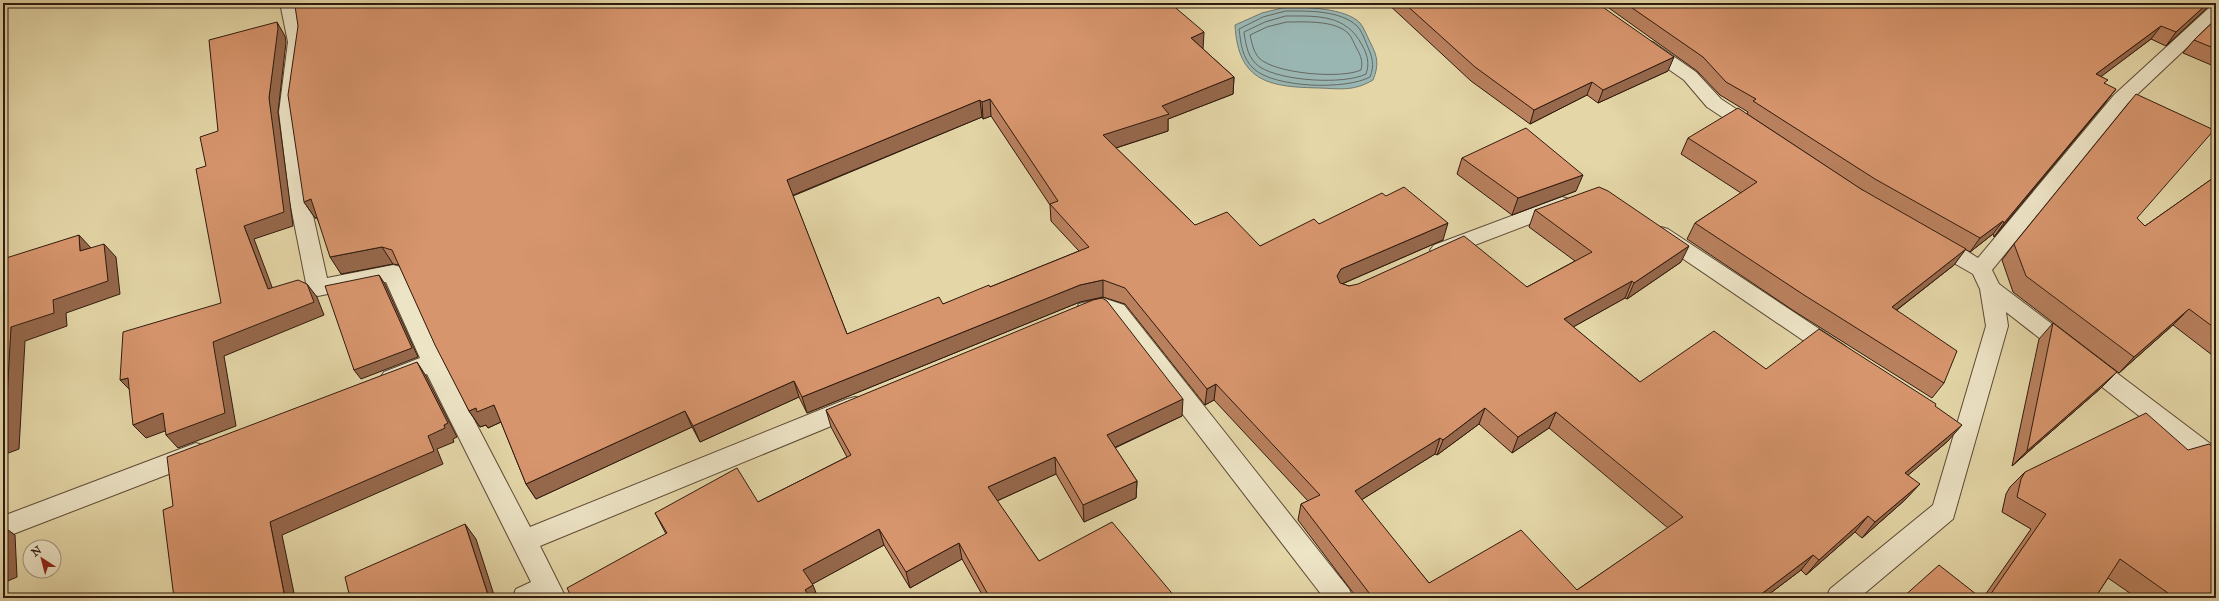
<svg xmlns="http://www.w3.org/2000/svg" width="2219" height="601" viewBox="0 0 2219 601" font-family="'IM FELL Great Primer',serif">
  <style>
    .water { fill: #9ab6b2; stroke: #707870 }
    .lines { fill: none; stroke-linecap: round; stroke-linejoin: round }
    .shore { stroke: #656860; stroke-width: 1 }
    .minor-casing { stroke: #5d4934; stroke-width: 2 }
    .minor { fill: #ede4c6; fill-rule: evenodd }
    .wall { fill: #b9805e; stroke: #301a0e; fill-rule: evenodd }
    .shaded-wall { fill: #96684c; stroke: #301a0e }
    .building { fill: #d7956d; stroke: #301a0e; fill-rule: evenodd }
  </style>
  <rect width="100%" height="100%" fill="#e4d6a7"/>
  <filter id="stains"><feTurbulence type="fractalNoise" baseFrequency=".005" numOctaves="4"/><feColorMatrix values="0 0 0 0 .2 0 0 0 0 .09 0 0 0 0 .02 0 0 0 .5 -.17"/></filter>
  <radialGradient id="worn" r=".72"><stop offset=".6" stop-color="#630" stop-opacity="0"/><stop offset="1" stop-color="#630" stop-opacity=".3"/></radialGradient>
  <path class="water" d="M1286,7C1305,7 1346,8 1360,23C1364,28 1367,36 1370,42C1378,57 1379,65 1373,80C1354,91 1342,89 1320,88C1271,87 1238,83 1235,25L1262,13Z"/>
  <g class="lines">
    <g class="shore">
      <path d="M1286,11C1308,11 1340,10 1357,26C1362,31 1364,38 1367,45C1372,56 1375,65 1370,77C1346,90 1275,88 1254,69C1242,58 1241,44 1239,29L1263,17Z"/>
      <path d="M1286,16C1317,16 1346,14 1362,45C1367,54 1370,63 1366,74C1344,85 1281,81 1260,67C1248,59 1246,46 1244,32L1265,22Z"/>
      <path d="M1287,22C1305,22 1334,20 1348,33C1352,37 1354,44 1357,49C1361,56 1363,62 1361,70C1342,79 1275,74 1259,58C1253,51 1252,43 1250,35L1267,27Z"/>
    </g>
    <defs>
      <g id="minor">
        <path d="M280,3H298L306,42L297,112L310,202L327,278L393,265L401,267L444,362L530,527L847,399L855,397L863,399L867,406L863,413L540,546L566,598H512L516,589L531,582L427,374L392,387L384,384L380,378L384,372L420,358L386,282L318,296L310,294L307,288L290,202L279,112L288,42Z"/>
        <path d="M2216,6V20L2128,103L1992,270L1999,284L2216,448V472L2207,469L2006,312L2008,326L1953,519L1859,598H1826L1830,589L1933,505L1986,326L1980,289L1973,274L1926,247L1922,242L1926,237C1943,232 1963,249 1978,258L2114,95L2210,7Z"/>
        <path d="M1647,41L1653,42L1696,72L1721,99L1762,126L1765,130L1762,134L1755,136L1748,134L1707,107L1684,80L1641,50L1638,46L1641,42Z"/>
        <path d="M1562,197L1569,199L1572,204L1569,209L1441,258L1434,255L1430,250L1434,245Z"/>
        <path d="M1661,227L1668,229L1845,346L1848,352L1845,358L1837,361L1829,358L1654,239L1651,234L1654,229Z"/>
        <path d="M1103,298L1124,305L1349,589L1353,598H1324L1108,317C1098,313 1090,319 1079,316L1076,310L1079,304Z"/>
        <path d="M196,443L205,446L208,453L205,460L3,538V516Z"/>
      </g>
    </defs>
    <use href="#minor" class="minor-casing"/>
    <use href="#minor" class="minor"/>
  </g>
  <g class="wall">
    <path d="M1387,3H1597L1668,71L1598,103L1587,95L1530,124L1471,81Z"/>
    <path d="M1602,3H2030L2037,6L2039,3H2216V5L2209,6L2166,46L2151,39L2101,76L2105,84L2106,102L1994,237L1993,234L1970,252L1965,249L1954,265L1897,310L1944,383L1932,398L1794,311L1687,239L1695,223L1741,193L1681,154L1688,138L1861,189L1865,192L1747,114L1748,112L1720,95L1697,71Z"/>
    <path d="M2216,19V67L2183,53L2194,40Z"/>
    <path d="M1203,49L1234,77L1233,94L1168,119V131L1116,148L1195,225L1260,246L1319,224L1443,240L1342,284L1349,286L1527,287L1575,261L1529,227L1535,210L1681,262L1627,299L1625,298L1573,327L1640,382L1766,369L1935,406L1948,441L1908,475L1906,499L1862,538L1855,532L1806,575L1801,570L1764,598H1357L1298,520L1301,504L1308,501L1214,400L1205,405L1125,304L1103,297L1080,302L807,413L799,397L700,442L692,427L536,499L526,484L501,422L488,428L486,425L480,427L469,411L399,265L393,264L341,274L317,218H315L304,202ZM991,116L1050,205L1051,221L1079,251L990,287L943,304L847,334L793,196L982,117L983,119ZM1479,424L1512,453L1549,428L1668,528L1577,590L1429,583L1361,500L1435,454L1437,455Z"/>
    <path d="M1462,158L1576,191L1512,215L1457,174Z"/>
    <path d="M2216,176V358L2173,325L2119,373L2013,292L2002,260L2014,244L2137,218L2145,226Z"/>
    <path d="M2053,323L2101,388L2012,466L2039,339Z"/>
    <path d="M2216,386V391L2213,389Z"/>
    <path d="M826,410L1182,416L1115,448L1137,481L1136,498L1084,522L1056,474L997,501L1039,561L1176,598H984L962,559L910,588L884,545L812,584L666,534L655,513L758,502L847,457L831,427Z"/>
    <path d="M2025,472L2216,598H2137L2108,578L2095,598H1983L2031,529L2002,512L2006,494L2010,487Z"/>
  </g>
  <g class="shaded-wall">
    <path d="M2208,3H2211L2209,6L2166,46L2176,32Z"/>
    <path d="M277,22L285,36L286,42L278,112L293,226L254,239L278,303L268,289L244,226L269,98Z"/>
    <path d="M2161,26L2151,39L2086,88L2096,74Z"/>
    <path d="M1204,32L1203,49L1191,38Z"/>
    <path d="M1674,57L1668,71L1598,103L1603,90Z"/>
    <path d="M1234,77L1233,94L1168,119V131L1103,152V135L1162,106Z"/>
    <path d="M1592,82L1587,95L1530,124L1534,110Z"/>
    <path d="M2116,89L2106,102L1994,237L2004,223Z"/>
    <path d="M990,99L991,116L983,119L982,102Z"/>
    <path d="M980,100L982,117L791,196L787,180Z"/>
    <path d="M1583,175L1576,191L1512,215L1518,198Z"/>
    <path d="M311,199L322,216L315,218L304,202Z"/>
    <path d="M2003,221L1993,234L1970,252L1980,238Z"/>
    <path d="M1448,223L1443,240L1337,286V276L1341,269Z"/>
    <path d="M79,235L91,248L80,251Z"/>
    <path d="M104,244L116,257L120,294L66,313L67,326L25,341L19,449L3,455V437L11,327L53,300Z"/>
    <path d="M1689,246L1681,262L1627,299L1634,283Z"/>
    <path d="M382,247L393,264L341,274L330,257Z"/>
    <path d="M1966,249L1954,265L1881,322L1892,307Z"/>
    <path d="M379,275L385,284L418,357L361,379L354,370Z"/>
    <path d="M1103,280V297L1080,302L807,413L802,397L1080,285Z"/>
    <path d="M1632,281L1625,298L1557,336L1564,319Z"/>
    <path d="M307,284L317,297L324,315L224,356L236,426L178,448L166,435L213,342Z"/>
    <path d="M2189,309L2173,325L2119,373L2134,357Z"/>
    <path d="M417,362L426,376L457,437L453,439L454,442L437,449L443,464L282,535L295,598H285L270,522L428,436Z"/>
    <path d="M2117,372L2101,388L2012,466L2027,451Z"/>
    <path d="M128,378L133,393L120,380Z"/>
    <path d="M794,381L799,397L700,442L693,426Z"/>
    <path d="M1216,384L1214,400L1205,405L1207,389Z"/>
    <path d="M1183,399L1182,416L1107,451V435Z"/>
    <path d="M494,405L503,421L488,428L486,425L480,427L469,411L476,408Z"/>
    <path d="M1485,408L1479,424L1437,455L1443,440Z"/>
    <path d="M685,411L692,427L536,499L526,484Z"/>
    <path d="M1556,412L1549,428L1512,453L1518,437Z"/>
    <path d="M163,413L176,427L146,438L133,425Z"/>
    <path d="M1962,425L1948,441L1892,489L1905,473Z"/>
    <path d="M1440,438L1435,454L1350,507L1355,491Z"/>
    <path d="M1055,457L1056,474L990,504L988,487Z"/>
    <path d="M1137,481L1136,498L1084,522L1083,505Z"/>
    <path d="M1920,484L1906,499L1862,538L1875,522Z"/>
    <path d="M1868,516L1855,532L1806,575L1819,560Z"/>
    <path d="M465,524L476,539L495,598H489Z"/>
    <path d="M4,527L15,535L17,577L3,583Z"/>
    <path d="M879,529L884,545L809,586L803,570Z"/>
    <path d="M959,543L962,559L910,588L906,572Z"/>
    <path d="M1813,555L1801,570L1764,598H1756Z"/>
    <path d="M813,585L818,598H808L805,590Z"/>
    <path d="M232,595L235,598H225Z"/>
  </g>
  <g class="building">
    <path d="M307,3H1170L1204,32L1191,38L1234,77L1162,106L1169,114L1103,135L1195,225L1227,212L1260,246L1314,219L1319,224L1382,193L1386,196L1404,187L1448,223L1341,269L1337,276L1340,283L1349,286L1358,284L1464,236L1527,287L1592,252L1535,210L1599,187L1608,191L1689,246L1634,283L1632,281L1564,319L1640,382L1714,331L1766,369L1819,329L1936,404L1935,406L1962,425L1905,473L1920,484L1875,522L1868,516L1819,560L1813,555L1756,598H1373L1301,504L1320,495L1216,384L1207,389L1125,288L1103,280L1080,285L802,397L794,381L693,426L685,411L526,484L494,405L477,412L476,408L469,411L435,345L392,250L382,247L330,257L311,199L304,202L288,95L298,26L295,6ZM990,99L1058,201L1050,204L1089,247L990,287L989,285L943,304L939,297L847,334L787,180L980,100L982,102ZM1485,408L1518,437L1556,412L1683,517L1577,590L1521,530L1429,583L1355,491L1440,438L1443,440Z"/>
    <path d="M1404,3H1597L1674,57L1603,90L1592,82L1534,110L1475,67Z"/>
    <path d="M1625,3H2030L2038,7L2040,3H2208L2176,32L2161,26L2096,74L2108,80L2104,83L2116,89L2004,223L2003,221L1980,238L1875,179L1753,101L1756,99L1726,82L1703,57Z"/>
    <path d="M2216,19V49L2194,40Z"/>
    <path d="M277,22L278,28L269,98L284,212L244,226L268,289L298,280L307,284L314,302L213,342L225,413L166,435L163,413L133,425L128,378L120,380L123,332L221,303L196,169L206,166L200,137L218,131L209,40Z"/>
    <path d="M2136,94L2214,130L2137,218L2145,226L2216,176V329L2189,309L2134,357L2026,276L2014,244Z"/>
    <path d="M1738,108L1861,189L1966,249L1892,307L1957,351L1944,383L1804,295L1695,223L1757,182L1688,138Z"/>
    <path d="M1526,128L1583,175L1518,198L1462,158Z"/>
    <path d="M79,235L80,251L104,244L108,281L53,300L54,313L11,327L5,436L3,437V259Z"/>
    <path d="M379,275L412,348L354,370L325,286Z"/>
    <path d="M1102,298L1107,301L1183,399L1107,435L1137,481L1083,505L1055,457L988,487L1039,561L1112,522L1176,598H990L959,543L906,572L879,529L803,570L813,585L805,590L811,598H572L567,588L667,533L655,513L737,468L758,502L851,455L826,410L1093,300Z"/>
    <path d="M2053,323L2117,372L2027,451Z"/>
    <path d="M417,362L448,423L444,425L445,428L428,436L434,451L270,522L285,598H233L232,595L225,598H174L163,510L173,506L167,457Z"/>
    <path d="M2146,413L2188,450L2209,444L2216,449V598H2175L2120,559L2095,598H1988L2046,514L2017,497L2021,479L2025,472Z"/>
    <path d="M465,524L489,598H350L345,577Z"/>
    <path d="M3,527H4L6,569L3,570Z"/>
    <path d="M1939,565L1981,598H1902Z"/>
    <path d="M1885,594L1891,598H1880Z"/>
  </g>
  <rect width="2219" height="601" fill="none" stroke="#e4d6a7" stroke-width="16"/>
  <rect x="4" y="4" width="2211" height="593" fill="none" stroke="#301a0e" stroke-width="2"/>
  <rect x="8" y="8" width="2203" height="585" fill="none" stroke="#301a0e"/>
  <g transform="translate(42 559) rotate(324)"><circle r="19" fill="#ede4c6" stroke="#a1937c"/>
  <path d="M0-3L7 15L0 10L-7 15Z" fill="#8f2418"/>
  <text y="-6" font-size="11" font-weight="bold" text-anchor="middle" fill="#301a0e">N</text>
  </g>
  <rect width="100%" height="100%" filter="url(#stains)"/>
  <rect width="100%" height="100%" fill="url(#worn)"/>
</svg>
